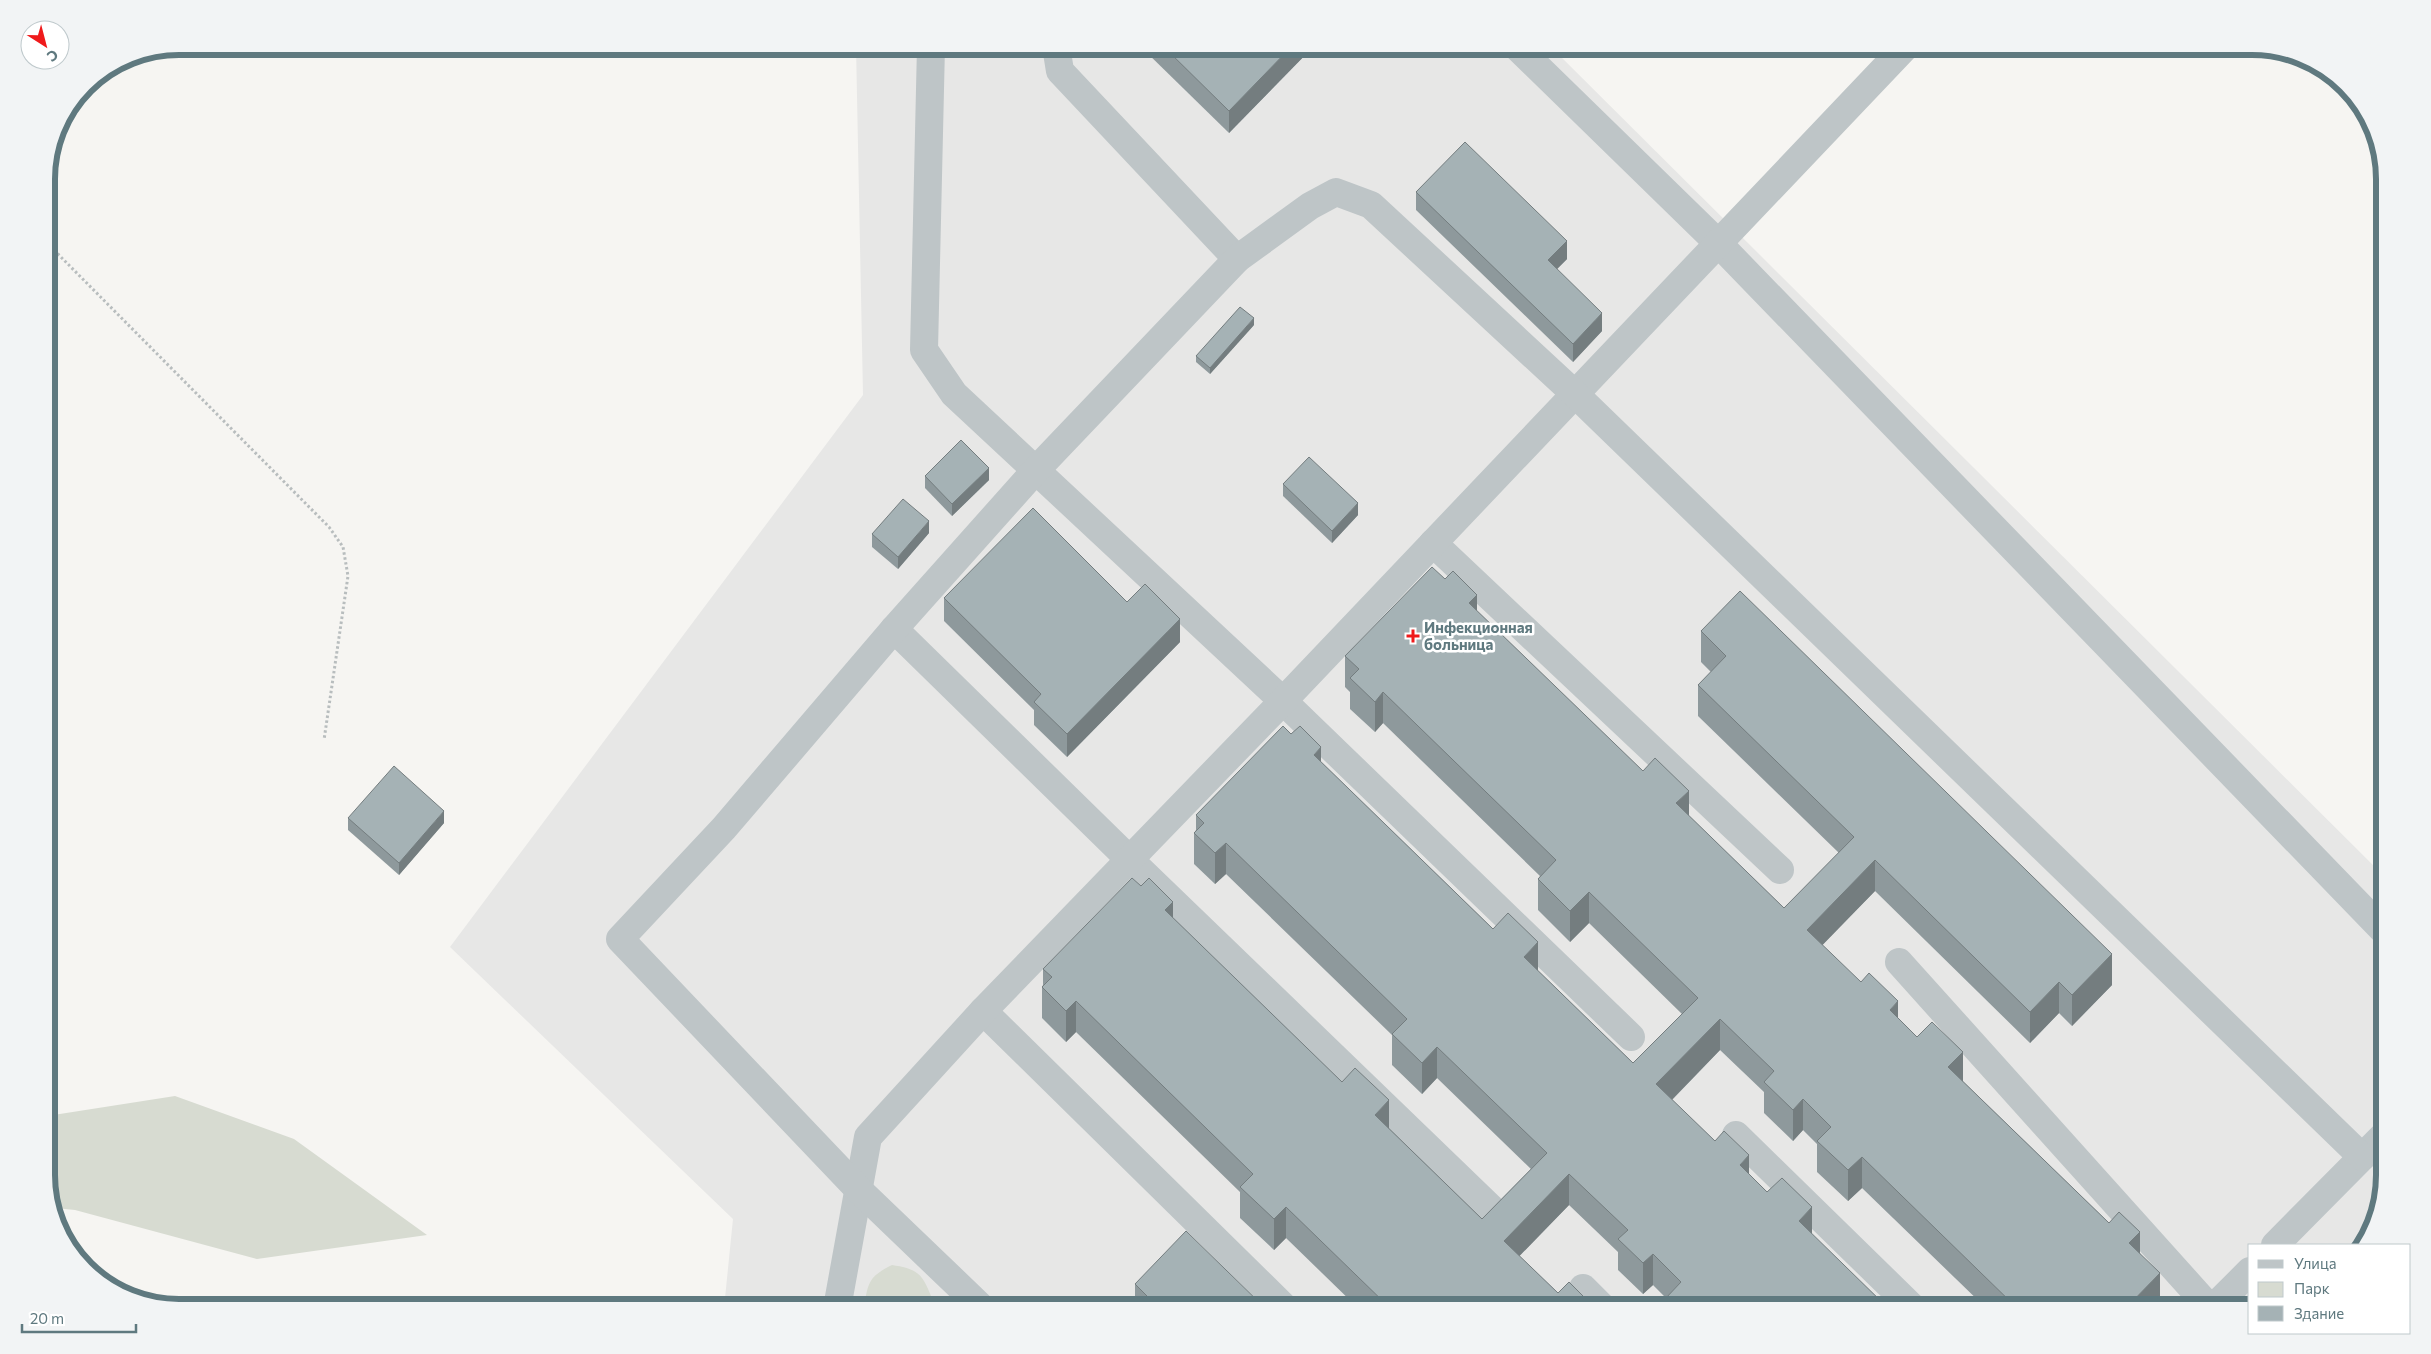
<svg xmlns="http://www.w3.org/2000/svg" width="2431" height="1354" viewBox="0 0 2431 1354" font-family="Commissioner,sans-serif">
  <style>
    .built { fill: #e7e7e6 }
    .green { fill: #d7dbd1 }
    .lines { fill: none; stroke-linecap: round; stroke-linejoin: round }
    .path { stroke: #b8bdbe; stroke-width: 3; stroke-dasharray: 2.5 2.5; stroke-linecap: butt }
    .minor { stroke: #bec5c7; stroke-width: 28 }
    .wall { fill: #8e999c }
    .shaded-wall { fill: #747d7f }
    .building { fill: #a5b2b5; stroke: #747d7f }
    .poi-dot { fill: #ef1a1b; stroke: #fff; stroke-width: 2 }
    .labels { text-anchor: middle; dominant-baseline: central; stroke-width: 5; stroke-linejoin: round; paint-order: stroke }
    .poi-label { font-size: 15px; font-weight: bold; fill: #5f797f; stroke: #fff; text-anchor: start }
    .rim { fill: none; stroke: #5f797f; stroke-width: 6 }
  </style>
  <rect width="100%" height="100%" fill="#f6f5f2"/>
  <path class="built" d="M856,46H1550L2385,877V1175L2367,1241L2363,1245H2250V1308H724L733,1219L450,947L863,395Z"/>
  <g class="green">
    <path d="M175,1096L294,1139L427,1235L257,1259L75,1210L55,1208L47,1183V1116Z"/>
    <path d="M892,1265C917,1269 922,1273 931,1296L926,1308H864C868,1283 868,1277 892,1265Z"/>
  </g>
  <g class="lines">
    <path class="path" d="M47,243L329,527L343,547L348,576L324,740"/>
    <g class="minor">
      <path d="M931,46L924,350L954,394L1283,701L1631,1037"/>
      <path d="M1056,46L1060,71L1237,259"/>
      <path d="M1516,46L1718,243L2385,932"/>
      <path d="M1433,543L1780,870"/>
      <path d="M894,629L1130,860L1496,1213"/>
      <path d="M1899,962L2210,1308"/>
      <path d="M983,1011L1285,1308"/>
      <path d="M1736,1135L1913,1308"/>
      <path d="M2275,1245L2385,1134"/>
      <path d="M1583,1288L1603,1308"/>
      <path d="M837,1308L868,1137L983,1011L1283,701L1906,46"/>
      <path d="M982,1308L859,1190L620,939L724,828L894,629L1035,471L1237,259L1310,206L1336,192L1371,205L1575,394L2362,1157"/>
      <path d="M2213,1308L2250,1271"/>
    </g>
  </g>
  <g class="wall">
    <path d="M1140,46H1314L1229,133Z"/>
    <path d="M1416,192L1567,259L1557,269L1602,331L1573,362L1416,210Z"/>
    <path d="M1254,325L1210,374L1196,362V356Z"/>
    <path d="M925,476L989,480L952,516L925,488Z"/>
    <path d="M1283,484L1358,515L1332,543L1283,496Z"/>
    <path d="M929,533L898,569L872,547V534Z"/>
    <path d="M944,598L1127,602L1180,642L1067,757L1034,725V710L944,621Z"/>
    <path d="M1477,611L1784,908L1839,853L1698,716V685L1711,672L1701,662V631L2112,985L2072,1026L2059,1013L2030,1043L1875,891L1822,945L2140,1253L2160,1304L2156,1308H1986L1862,1188L1848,1201L1817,1172V1144L1803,1130L1793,1141L1764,1113V1092L1720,1050L1672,1100L1888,1308H1665V1299L1666,1298L1653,1285L1643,1294L1618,1270V1252L1569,1205L1519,1256L1558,1293L1595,1308H1358L1286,1238L1274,1250L1240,1218V1192L1076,1032L1066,1042L1042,1018V987L1043,985V969L1173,918L1482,1219L1531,1169L1437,1078L1422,1094L1392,1065V1035L1226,874L1215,884L1194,864V833L1196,830V815L1321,762L1493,929L1538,971L1633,1063L1682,1014L1589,923L1570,942L1538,910V879L1540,876L1383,723L1375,732L1350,709V692L1345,687V656Z"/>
    <path d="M348,818L444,823L399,875L348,830Z"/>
    <path d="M1135,1284L1265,1308H1135Z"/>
  </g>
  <g class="shaded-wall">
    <path d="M1292,46H1314L1229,133V111Z"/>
    <path d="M1567,241V259L1548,278V260Z"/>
    <path d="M1602,313V331L1573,362V344Z"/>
    <path d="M1254,318V325L1210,374V368Z"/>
    <path d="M989,468V480L952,516V504Z"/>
    <path d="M1358,503V515L1332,543V531Z"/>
    <path d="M929,521V533L898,569V557Z"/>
    <path d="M1477,595V626L1469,603Z"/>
    <path d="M1180,619V642L1067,757V734Z"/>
    <path d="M1383,692V723L1375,732V702Z"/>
    <path d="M1321,747V778L1314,755Z"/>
    <path d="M1689,791V822L1676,803Z"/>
    <path d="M444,811V823L399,875V863Z"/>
    <path d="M1226,843V874L1215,884V853Z"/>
    <path d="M1875,860V891L1807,961V930Z"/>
    <path d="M1589,892V923L1570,942V911Z"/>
    <path d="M1173,902V933L1165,910Z"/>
    <path d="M1538,942V973L1524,957Z"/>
    <path d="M2112,954V985L2072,1026V995Z"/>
    <path d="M2059,982V1013L2030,1043V1012Z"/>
    <path d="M1076,1001V1032L1066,1042V1011Z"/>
    <path d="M1898,1001V1032L1890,1010Z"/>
    <path d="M1720,1019V1050L1656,1116V1084Z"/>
    <path d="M1437,1047V1078L1422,1094V1063Z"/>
    <path d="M1963,1052V1083L1948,1067Z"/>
    <path d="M1803,1099V1130L1793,1141V1110Z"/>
    <path d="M1389,1100V1131L1375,1115Z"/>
    <path d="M1749,1155V1186L1740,1165Z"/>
    <path d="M1862,1157V1188L1848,1201V1170Z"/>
    <path d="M1569,1174V1205L1504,1272V1241Z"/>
    <path d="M1286,1207V1238L1274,1250V1219Z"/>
    <path d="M1812,1207V1238L1799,1221Z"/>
    <path d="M2140,1232V1263L2129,1243Z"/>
    <path d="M1653,1254V1285L1643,1294V1263Z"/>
    <path d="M2160,1273V1304L2156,1308H2126Z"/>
  </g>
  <g class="building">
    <path d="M1163,46H1292L1229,111Z"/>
    <path d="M1465,142L1567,241L1548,260L1602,313L1573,344L1416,192Z"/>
    <path d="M1240,307L1254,318L1210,368L1196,356Z"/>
    <path d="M961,440L989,468L952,504L925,476Z"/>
    <path d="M1309,457L1358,503L1332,531L1283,484Z"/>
    <path d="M903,499L929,521L898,557L872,534Z"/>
    <path d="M1033,508L1127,602L1145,584L1180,619L1067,734L1034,702L1041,694L944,598Z"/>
    <path d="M1432,567L1445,579L1453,571L1477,595L1469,603L1643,771L1655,758L1689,791L1676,803L1784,908L1854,837L1698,685L1726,656L1701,631L1740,591L2112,954L2072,995L2059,982L2030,1012L1875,860L1807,930L1861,982L1869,973L1898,1001L1890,1010L1917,1037L1932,1022L1963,1052L1948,1067L2109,1223L2119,1212L2140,1232L2129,1243L2160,1273L2126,1308H2017L1862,1157L1848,1170L1817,1141L1831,1127L1803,1099L1793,1110L1764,1082L1774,1071L1720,1019L1656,1084L1715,1141L1724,1131L1749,1155L1740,1165L1767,1192L1782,1178L1812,1207L1799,1221L1888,1308H1674L1665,1299L1681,1282L1653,1254L1643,1263L1618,1239L1628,1230L1569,1174L1504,1241L1558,1293L1569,1282L1595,1308H1390L1286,1207L1274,1219L1240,1187L1253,1174L1076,1001L1066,1011L1042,987L1052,977L1043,969L1132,878L1141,886L1149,878L1173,902L1165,910L1342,1082L1355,1068L1389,1100L1375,1115L1482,1219L1547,1153L1437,1047L1422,1063L1392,1034L1407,1019L1226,843L1215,853L1194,833L1204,823L1196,815L1283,726L1291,734L1300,726L1321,747L1314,755L1493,929L1508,913L1538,942L1524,957L1633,1063L1698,998L1589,892L1570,911L1538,879L1556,860L1383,692L1375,702L1350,678L1359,669L1345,656Z"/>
    <path d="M394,766L444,811L399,863L348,818Z"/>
    <path d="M1186,1231L1265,1308H1145L1152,1301L1135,1284Z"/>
  </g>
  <path class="poi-dot" d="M1410.5 628.5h5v5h5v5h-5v5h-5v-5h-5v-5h5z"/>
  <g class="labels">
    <g class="poi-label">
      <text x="1424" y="627">Инфекционная<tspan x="1424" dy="17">больница</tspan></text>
    </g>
  </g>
  <path d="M0 0H2431V1354H0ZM179 55H2252A124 124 0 0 1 2376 179V1175A124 124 0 0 1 2252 1299H179A124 124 0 0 1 55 1175V179A124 124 0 0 1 179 55Z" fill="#f2f4f5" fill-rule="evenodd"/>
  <path class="rim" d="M179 55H2252A124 124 0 0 1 2376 179V1175A124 124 0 0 1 2252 1299H179A124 124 0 0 1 55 1175V179A124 124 0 0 1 179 55Z"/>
  <rect x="2248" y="1244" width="162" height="90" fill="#ffffff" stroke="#bfc9cc"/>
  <rect x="2258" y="1260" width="25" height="8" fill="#bec5c7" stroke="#bfc9cc"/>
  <text x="2294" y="1269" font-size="15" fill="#5f797f">Улица</text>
  <rect x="2258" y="1282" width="25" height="15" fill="#d7dbd1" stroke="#bfc9cc"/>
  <text x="2294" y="1294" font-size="15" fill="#5f797f">Парк</text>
  <rect x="2258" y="1306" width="25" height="15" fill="#a5b2b5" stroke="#bfc9cc"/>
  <text x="2294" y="1319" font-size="15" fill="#5f797f">Здание</text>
  <g transform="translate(45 45) rotate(144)"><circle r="24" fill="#ffffff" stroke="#bfc9cc"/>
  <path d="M0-4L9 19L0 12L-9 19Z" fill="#ef1a1b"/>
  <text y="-8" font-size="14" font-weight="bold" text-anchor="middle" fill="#5f797f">С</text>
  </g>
  <path d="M22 1324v8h114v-8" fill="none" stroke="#5f797f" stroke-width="2.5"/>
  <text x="30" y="1324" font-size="15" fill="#5f797f" stroke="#ffffff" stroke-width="4" paint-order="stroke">20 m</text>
</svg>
